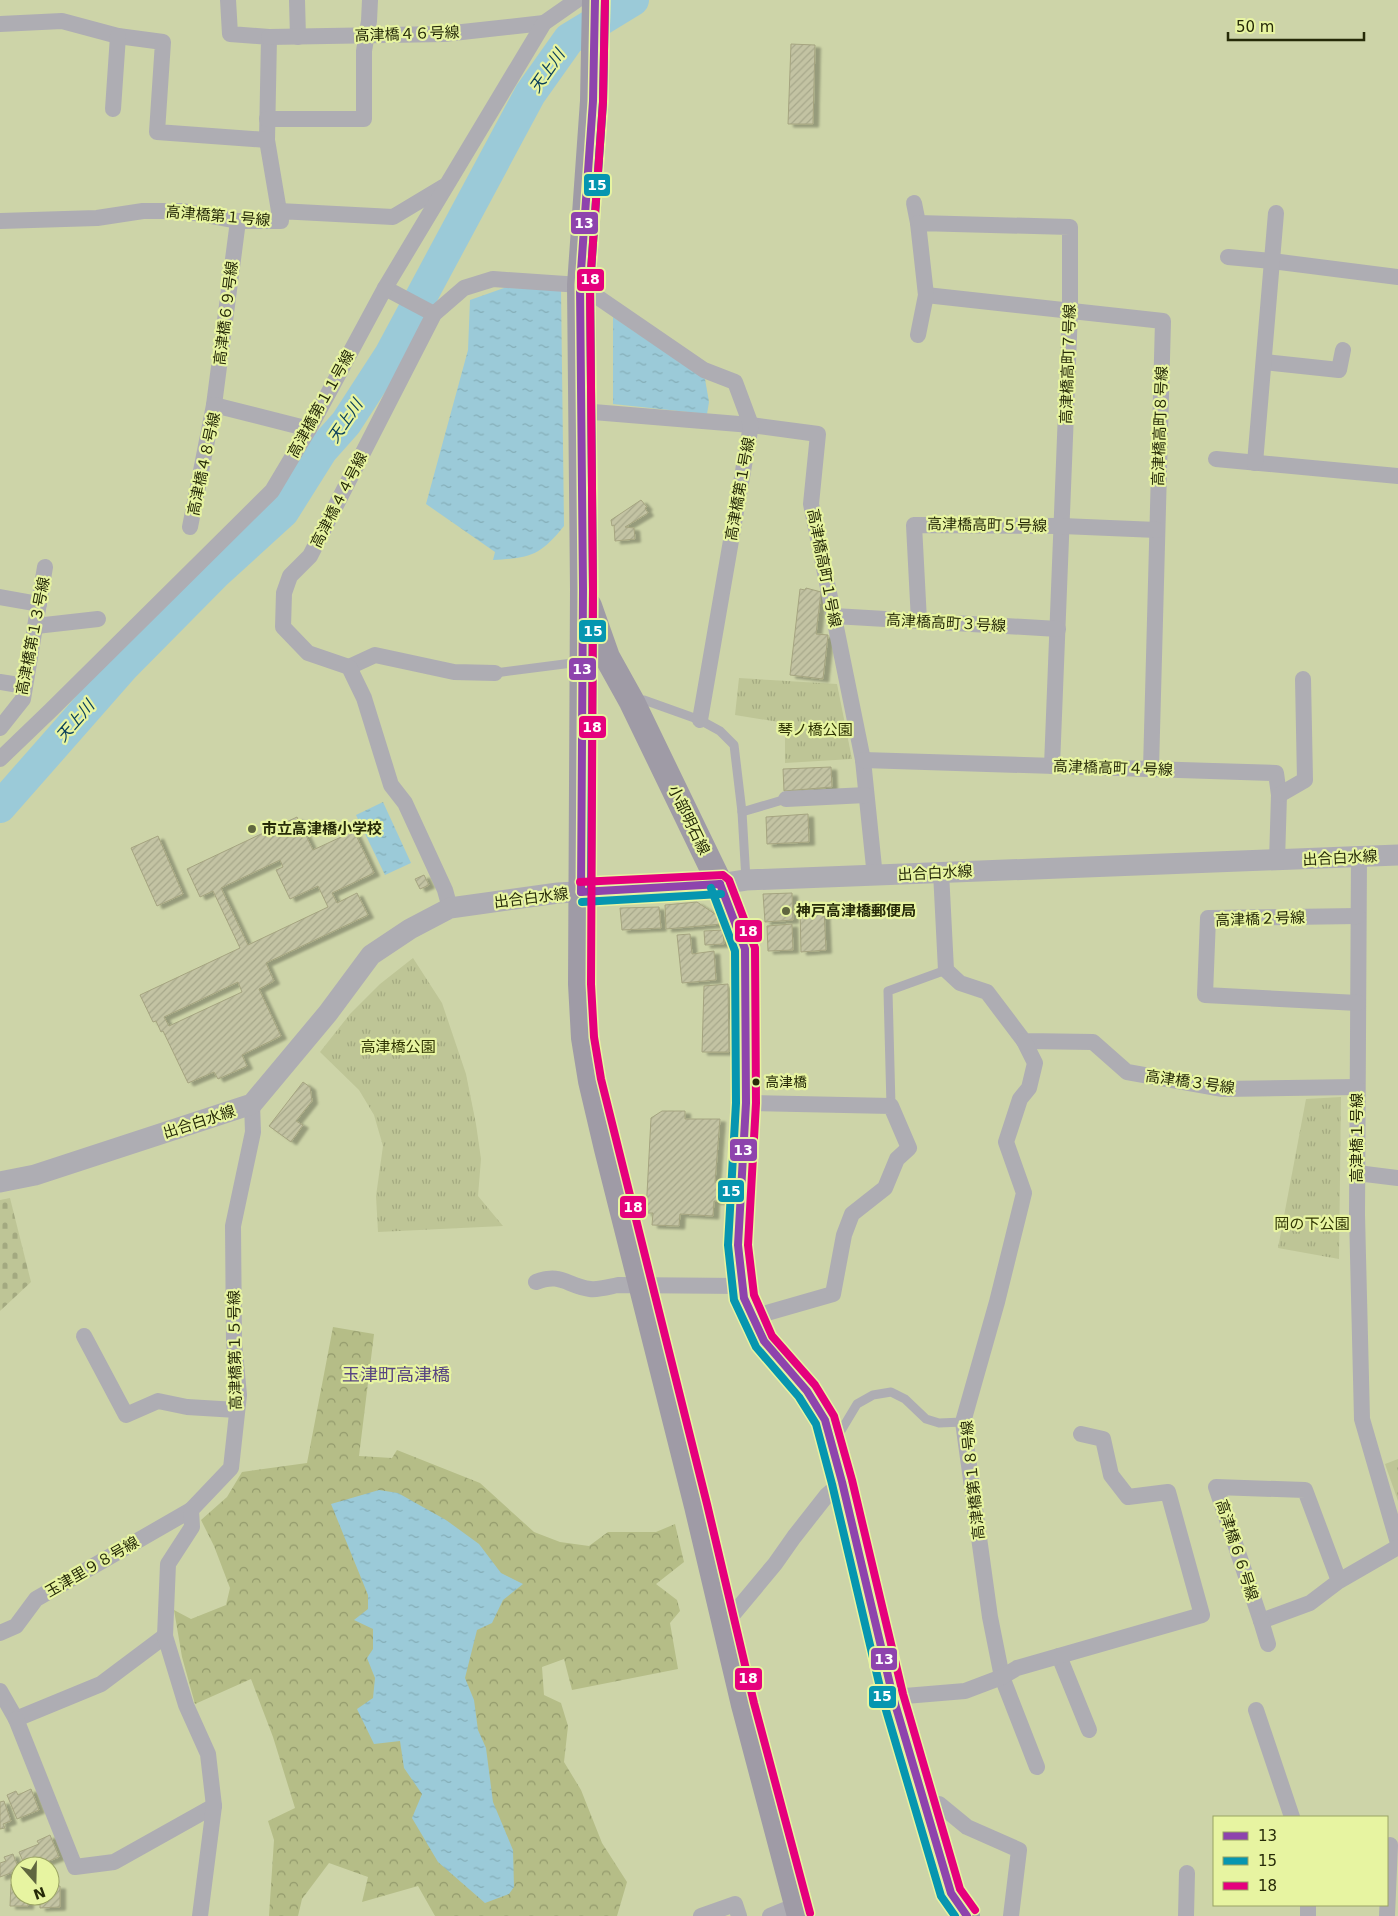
<svg xmlns="http://www.w3.org/2000/svg" width="1398" height="1916" viewBox="0 0 1398 1916" font-family="'DejaVu Sans','Noto Sans JP',sans-serif">
  <style>
    .forest { fill: url(#forest-crowns) }
    .cemetery { fill: url(#cemetery-stones) }
    .park { fill: url(#park-tufts) }
    .water { fill: url(#water-ripples) }
    .lines { fill: none; stroke-linecap: round; stroke-linejoin: round }
    .river { stroke: #9bcad8; stroke-width: 32 }
    .building { fill: url(#building-hatch); stroke: #a5a480; fill-rule: evenodd; filter: url(#shadow) }
    .service { stroke: #aeadb3; stroke-width: 9 }
    .minor { stroke: #aeadb3; stroke-width: 16 }
    .tertiary { stroke: #aeadb3; stroke-width: 21 }
    .primary { stroke: #9f9ba6; stroke-width: 26 }
    .bus-1-casing { stroke: #e7f4a1; stroke-width: 11 }
    .bus-2-casing { stroke: #e7f4a1; stroke-width: 11 }
    .bus-3-casing { stroke: #e7f4a1; stroke-width: 11 }
    .bus-1 { stroke: #8e44ad; stroke-width: 8 }
    .bus-2 { stroke: #0696b0; stroke-width: 8 }
    .bus-3 { stroke: #e5007d; stroke-width: 8 }
    .poi-dot { fill: #606640; stroke: #e7f4a1; stroke-width: 2 }
    .bus-dot { fill: #262a08; stroke: #e7f4a1; stroke-width: 2 }
    .labels { text-anchor: middle; dominant-baseline: central; stroke-width: 4.5; stroke-linejoin: round; paint-order: stroke }
    .bus-label { font-size: 14px; fill: #262a08; stroke: #e7f4a1; text-anchor: start }
    .street-label { font-size: 15px; fill: #262a08; stroke: #e7f4a1 }
    .park-label { font-size: 15px; fill: #303503; stroke: #e7f4a1 }
    .poi-label { font-size: 15px; font-weight: bold; fill: #262a08; stroke: #e7f4a1; text-anchor: start }
    .water-label { font-size: 16px; font-style: italic; fill: #0b405a; stroke: #e7f4a1 }
    .quarter-label { font-size: 18px; fill: #574482; stroke: #e7f4a1 }
    .line-badge { stroke: #e7f4a1; stroke-width: 2 }
    .badge-label { font-size: 14px; text-anchor: middle; font-weight: bold; fill: #fff }
  </style>
  <defs>
    <pattern id="forest-crowns" width="20" height="18" patternUnits="userSpaceOnUse" patternTransform="scale(1.25)"><rect width="20" height="18" fill="#b5bd87"/><path d="M2 6a3 3 0 1 1 6 0M12 15a3 3 0 1 1 6 0" fill="none" stroke="#939a6c"/></pattern>
    <pattern id="cemetery-stones" width="16" height="16" patternUnits="userSpaceOnUse" patternTransform="scale(1.25)"><rect width="16" height="16" fill="#bec596"/><path d="M2 7V4a2 2 0 0 1 4 0v3zM10 15v-3a2 2 0 0 1 4 0v3z" fill="#a3a980"/></pattern>
    <pattern id="park-tufts" width="24" height="20" patternUnits="userSpaceOnUse" patternTransform="scale(1.25)"><rect width="24" height="20" fill="#bec596"/><path d="M3 7l-1-3M5 7V3M7 7l1-3M15 17l-1-3M17 17v-4M19 17l1-3" fill="none" stroke="#a3a980"/></pattern>
    <pattern id="water-ripples" width="26" height="14" patternUnits="userSpaceOnUse" patternTransform="scale(1.25)"><rect width="26" height="14" fill="#9bcad8"/><path d="M2 4q2-2 4 0t4 0M15 11q2-2 4 0t4 0" fill="none" stroke="#85aeb8"/></pattern>
    <pattern id="building-hatch" width="6" height="6" patternUnits="userSpaceOnUse" patternTransform="scale(1.25)"><rect width="6" height="6" fill="#c3c3a3"/><path d="M-1 1l2-2M0 6l6-6M5 7l2-2" fill="none" stroke="#a7a88b"/></pattern>
    <filter id="shadow"><feDropShadow dx="5.5" dy="3" stdDeviation="1" flood-color="#0004"/></filter>
  </defs>
  <rect width="100%" height="100%" fill="#cdd4a8"/>
  <path class="forest" d="M333,1327L374,1334L359,1456L392,1458L397,1450L480,1483L534,1532L560,1542L589,1546L608,1532H656L675,1524L684,1562L656,1584L677,1600L680,1611L670,1623L678,1669L572,1690L564,1659L542,1667L544,1695L561,1703L568,1726L564,1762L581,1790L602,1843L627,1882L617,1916H435L418,1886L362,1902L368,1877L329,1863L302,1899L298,1916H269L274,1840L268,1821L295,1808L273,1737L251,1679L195,1704L182,1657L174,1610L191,1619L226,1605L230,1588L214,1546L201,1520L227,1497L242,1472L307,1463Z"/>
  <path class="cemetery" d="M10,1198L31,1282L0,1311V1200Z"/>
  <g class="park">
    <path d="M739,678L837,684L852,759L785,763V723L735,715Z"/>
    <path d="M413,958L442,1003L466,1074L476,1124L481,1159L478,1196L503,1226L378,1232L376,1196L383,1146L374,1115L359,1090L320,1052L350,1014L380,984Z"/>
    <path d="M1341,1097L1339,1259L1278,1248L1306,1099Z"/>
    <path d="M1398,1459V1501L1385,1464Z"/>
  </g>
  <g class="water">
    <path d="M504,288L561,289L564,526C540,556 530,558 493,560L495,552L426,504L468,350L470,300Z"/>
    <path d="M613,317L705,379L709,402L707,414L613,404Z"/>
    <path d="M383,802L411,863L385,875L356,815Z"/>
    <path d="M379,1490L398,1493L446,1520L479,1544L501,1573L523,1584L503,1600L492,1623L477,1630L465,1678L474,1700L478,1730L486,1748L493,1802L513,1850L514,1887L509,1894L485,1903L438,1862L412,1818L422,1794L404,1768L400,1741L374,1744L357,1709L373,1698L375,1678L367,1658L373,1649V1629L354,1620L368,1609V1595L331,1504Z"/>
  </g>
  <g class="lines">
    <path class="river" d="M0,807L124,666L215,574L283,512L322,450L346,423L390,355L530,94L569,39L633,0"/>
  </g>
  <g class="building">
    <path d="M791,44L815,45L813,124H788Z"/>
    <path d="M641,500L647,507L645,508L648,513L625,527L634,528L635,539L615,541L614,525L612,526L611,520Z"/>
    <path d="M806,588L821,592L816,634L828,635L823,679L790,675L800,589L805,590Z"/>
    <path d="M831,767L832,787L784,791L783,769Z"/>
    <path d="M808,814L809,842L767,844L766,817Z"/>
    <path d="M297,817L313,850L354,831L374,873L332,893L337,903L357,893L368,915L266,963L274,981L259,989L281,1036L242,1055L247,1066L218,1079L214,1072L188,1083L163,1031L161,1032L156,1021L153,1022L140,995L240,948L213,891L200,897L187,869ZM280,860L283,867L276,870L290,899L318,886L328,907L248,945L221,888ZM238,982L242,992L169,1026L164,1017Z"/>
    <path d="M158,836L183,894L157,906L131,848Z"/>
    <path d="M424,875L429,885L420,889L415,879Z"/>
    <path d="M792,893L793,920L765,922L763,894Z"/>
    <path d="M697,902L721,918L722,924L666,929L665,905Z"/>
    <path d="M659,907L661,928L622,930L620,908Z"/>
    <path d="M824,909L826,950L801,952L800,910Z"/>
    <path d="M792,924L793,950L768,951L767,926Z"/>
    <path d="M723,930L724,944L705,945L704,931Z"/>
    <path d="M690,934L692,954L714,951L716,980L682,983L677,935Z"/>
    <path d="M728,984L729,1052H702L704,986Z"/>
    <path d="M303,1082L310,1087L312,1101L296,1121L303,1125L291,1142L269,1126Z"/>
    <path d="M662,1111H685V1119H720L715,1182H720V1201H714L713,1216L680,1214L679,1226L652,1225L653,1213H646L651,1118Z"/>
    <path d="M31,1789L39,1810L17,1819L7,1795L16,1791L18,1795Z"/>
    <path d="M4,1801L11,1821L3,1824L5,1828L0,1829V1802Z"/>
    <path d="M50,1835L59,1857L37,1866H25L19,1852L39,1844L37,1841Z"/>
    <path d="M13,1854L19,1870L0,1877V1863L6,1861L4,1857Z"/>
    <path d="M11,1884H20V1896H28V1906H10Z"/>
    <path d="M50,1886H60V1907L40,1908V1896H50Z"/>
  </g>
  <g class="lines">
    <g class="service">
      <path d="M495,673L580,662"/>
      <path d="M635,702L644,700L700,720L720,731L734,745L742,812L746,880"/>
      <path d="M742,812L786,799"/>
      <path d="M891,1106L888,991L946,970"/>
      <path d="M836,1439L857,1404L873,1395L891,1392L905,1399L926,1419L939,1423L963,1422"/>
    </g>
    <g class="minor">
      <path d="M228,0L230,34L269,37L267,140L279,211"/>
      <path d="M297,0L298,37"/>
      <path d="M0,24L62,21L118,36L163,42L157,132L267,140"/>
      <path d="M269,37L444,34L544,23"/>
      <path d="M113,109L118,36"/>
      <path d="M267,119H364V51L369,21L370,0"/>
      <path d="M914,203L918,223"/>
      <path d="M0,221L97,218L143,211H183L238,221H281L279,211L393,217L443,187"/>
      <path d="M1228,257L1272,261L1398,277"/>
      <path d="M385,288L434,314"/>
      <path d="M926,295L1163,321L1151,769"/>
      <path d="M918,335L926,295L918,223L1070,227V311L1052,766"/>
      <path d="M1264,362L1339,370L1343,350"/>
      <path d="M214,405L238,221"/>
      <path d="M581,411L751,425L818,434L811,504L863,760L875,877"/>
      <path d="M1216,459L1398,476"/>
      <path d="M1255,463L1276,213"/>
      <path d="M190,527L214,405L309,429"/>
      <path d="M0,597L39,604"/>
      <path d="M834,616L1058,629"/>
      <path d="M919,621L914,525L1062,526L1157,530"/>
      <path d="M36,626L98,619"/>
      <path d="M349,667L375,655L454,672L495,673"/>
      <path d="M0,682L25,686"/>
      <path d="M0,728L23,699L45,567"/>
      <path d="M0,759L51,710L272,491L309,429L385,288L544,23L577,0"/>
      <path d="M863,760L1276,773L1279,795L1277,861"/>
      <path d="M1279,795L1305,780L1303,679"/>
      <path d="M786,799L866,795"/>
      <path d="M1359,857L1357,1215L1362,1419L1398,1543"/>
      <path d="M941,872L946,970L960,983L987,992L1024,1041L1093,1042L1127,1072L1223,1089L1357,1087"/>
      <path d="M450,908L445,890L405,803L391,785L364,698L349,667L308,653L283,627L284,593L290,576L310,556L434,314L464,288L493,279L580,285L704,370L735,382L751,425L700,720"/>
      <path d="M1358,1003L1205,995L1208,918L1358,916"/>
      <path d="M1024,1041L1035,1063L1029,1088L1020,1099L1006,1142L1024,1193L997,1302L963,1422L990,1617L1002,1677L1037,1767"/>
      <path d="M746,1103L891,1106L909,1148L897,1159L885,1188L852,1214L844,1235L833,1294L753,1317"/>
      <path d="M1357,1173L1398,1178"/>
      <path d="M536,1282C561,1272 567,1286 590,1289C599,1290 608,1287 618,1285L742,1286"/>
      <path d="M84,1336L126,1415L158,1401L187,1407L237,1410"/>
      <path d="M1339,1581L1305,1490L1216,1487L1261,1621L1310,1603L1339,1581L1398,1547"/>
      <path d="M1261,1621L1268,1644"/>
      <path d="M725,1624L775,1564L794,1537L827,1495L842,1482"/>
      <path d="M0,1633L16,1626L36,1599L191,1510"/>
      <path d="M1059,1656L1089,1730"/>
      <path d="M0,1691L16,1719L101,1684L165,1636"/>
      <path d="M893,1697L965,1691L1002,1677L1017,1668L1202,1615L1168,1492L1128,1497L1111,1475L1103,1439L1081,1434"/>
      <path d="M1256,1710L1292,1817"/>
      <path d="M16,1719L75,1867L114,1862L214,1806"/>
      <path d="M926,1807L939,1804L967,1827L1019,1850L1011,1916"/>
      <path d="M1308,1905V1916"/>
      <path d="M200,1916L214,1806L208,1754L186,1705L165,1636L168,1564L192,1527L191,1510L231,1468L239,1395L234,1341L233,1226L253,1132L252,1104"/>
      <path d="M701,1916L735,1904L739,1916"/>
      <path d="M770,1916L797,1905"/>
      <path d="M1186,1916L1187,1873"/>
      <path d="M1387,1916L1390,1845"/>
    </g>
    <path class="tertiary" d="M0,1182L35,1175L252,1104L328,1013L371,955L410,929L450,908L558,893L720,884L746,880L1398,855"/>
    <g class="primary">
      <path d="M595,0L593,101L580,285L583,589L581,984L584,1038L591,1081L607,1149L697,1506L744,1705L800,1916"/>
      <path d="M589,606L607,657L632,702L720,884L745,949L746,1103L738,1245L744,1298L764,1341L807,1391L825,1420L842,1482L893,1697L951,1893L967,1916"/>
    </g>
    <defs>
      <g id="bus-1">
        <path d="M720,884L745,949L746,1103L738,1245L744,1298L764,1341L807,1391L825,1420L842,1482L893,1697L951,1893L967,1916"/>
        <path d="M581,892L583,589L580,285L593,101L595,0"/>
        <path d="M581,892L720,884"/>
      </g>
      <g id="bus-2">
        <path d="M711,888L735,951L736,1103L728,1245L734,1300L756,1347L799,1397L816,1424L832,1484L883,1700L941,1896L955,1916"/>
        <path d="M591,892L593,589L590,285L603,102L605,0"/>
        <path d="M582,902L721,894"/>
      </g>
      <g id="bus-3">
        <path d="M605,0L603,102L590,285L593,589L591,984L594,1037L601,1079L707,1504L754,1703L810,1913"/>
        <path d="M580,882L723,875L729,880L755,948L756,1103L748,1245L754,1295L772,1336L815,1385L834,1416L852,1480L903,1694L960,1889L975,1910"/>
      </g>
    </defs>
    <use href="#bus-1" class="bus-1-casing"/>
    <use href="#bus-2" class="bus-2-casing"/>
    <use href="#bus-3" class="bus-3-casing"/>
    <use href="#bus-1" class="bus-1"/>
    <use href="#bus-2" class="bus-2"/>
    <use href="#bus-3" class="bus-3"/>
  </g>
  <g class="poi-dot">
    <circle cx="252" cy="829" r="5"/>
    <circle cx="786" cy="911" r="5"/>
  </g>
  <circle class="bus-dot" cx="756" cy="1082" r="4.5"/>
  <g class="labels">
    <g class="bus-label">
      <text x="765" y="1082">高津橋</text>
    </g>
    <g class="street-label">
      <text transform="translate(407 34) rotate(-2)">高津橋４６号線</text>
      <text transform="translate(218 216) rotate(5)">高津橋第１号線</text>
      <text transform="translate(226 313) rotate(-83)">高津橋６９号線</text>
      <text transform="translate(1068 364) rotate(-88)">高津橋高町７号線</text>
      <text transform="translate(321 404) rotate(-61)">高津橋第１１号線</text>
      <text transform="translate(1160 426) rotate(-88)">高津橋高町８号線</text>
      <text transform="translate(204 464) rotate(-78)">高津橋４８号線</text>
      <text transform="translate(740 489) rotate(-80)">高津橋第１号線</text>
      <text transform="translate(339 500) rotate(-63)">高津橋４４号線</text>
      <text transform="translate(987 525) rotate(1)">高津橋高町５号線</text>
      <text transform="translate(824 568) rotate(79)">高津橋高町１号線</text>
      <text transform="translate(946 623) rotate(3)">高津橋高町３号線</text>
      <text transform="translate(33 636) rotate(-79)">高津橋第１３号線</text>
      <text transform="translate(1113 768) rotate(2)">高津橋高町４号線</text>
      <text transform="translate(689 820) rotate(64)">小部明石線</text>
      <text transform="translate(1340 858) rotate(-3)">出合白水線</text>
      <text transform="translate(935 873) rotate(-3)">出合白水線</text>
      <text transform="translate(531 898) rotate(-7)">出合白水線</text>
      <text transform="translate(1260 919) rotate(-2)">高津橋２号線</text>
      <text transform="translate(1190 1082) rotate(8)">高津橋３号線</text>
      <text transform="translate(199 1122) rotate(-18)">出合白水線</text>
      <text transform="translate(1357 1138) rotate(-90)">高津橋１号線</text>
      <text transform="translate(235 1350) rotate(-91)">高津橋第１５号線</text>
      <text transform="translate(973 1480) rotate(-96)">高津橋第１８号線</text>
      <text transform="translate(1237 1550) rotate(72)">高津橋６６号線</text>
      <text transform="translate(92 1567) rotate(-30)">玉津里９８号線</text>
    </g>
    <g class="park-label">
      <text x="815" y="730">琴ノ橋公園</text>
      <text x="398" y="1047">高津橋公園</text>
      <text x="1312" y="1224">岡の下公園</text>
    </g>
    <g class="poi-label">
      <text x="262" y="829">市立高津橋小学校</text>
      <text x="796" y="911">神戸高津橋郵便局</text>
    </g>
    <g class="water-label">
      <text transform="translate(547 71) rotate(-55)">天上川</text>
      <text transform="translate(345 421) rotate(-56)">天上川</text>
      <text transform="translate(75 721) rotate(-49)">天上川</text>
    </g>
    <g class="quarter-label">
      <text x="396" y="1374">玉津町高津橋</text>
    </g>
  </g>
  <g class="line-badge">
    <rect x="583" y="173" width="28" height="24" rx="5" fill="#0696b0"/>
    <rect x="570" y="211" width="29" height="24" rx="5" fill="#8e44ad"/>
    <rect x="576" y="268" width="29" height="24" rx="5" fill="#e5007d"/>
    <rect x="578" y="619" width="29" height="24" rx="5" fill="#0696b0"/>
    <rect x="568" y="657" width="29" height="24" rx="5" fill="#8e44ad"/>
    <rect x="578" y="715" width="29" height="24" rx="5" fill="#e5007d"/>
    <rect x="734" y="919" width="29" height="24" rx="5" fill="#e5007d"/>
    <rect x="729" y="1138" width="29" height="24" rx="5" fill="#8e44ad"/>
    <rect x="717" y="1179" width="28" height="24" rx="5" fill="#0696b0"/>
    <rect x="619" y="1195" width="28" height="24" rx="5" fill="#e5007d"/>
    <rect x="870" y="1647" width="28" height="24" rx="5" fill="#8e44ad"/>
    <rect x="734" y="1667" width="29" height="24" rx="5" fill="#e5007d"/>
    <rect x="868" y="1685" width="29" height="24" rx="5" fill="#0696b0"/>
  </g>
  <g class="badge-label">
    <text x="597" y="190">15</text>
    <text x="584" y="228">13</text>
    <text x="590" y="284">18</text>
    <text x="593" y="636">15</text>
    <text x="582" y="674">13</text>
    <text x="592" y="732">18</text>
    <text x="748" y="936">18</text>
    <text x="743" y="1155">13</text>
    <text x="731" y="1196">15</text>
    <text x="633" y="1212">18</text>
    <text x="884" y="1664">13</text>
    <text x="748" y="1683">18</text>
    <text x="882" y="1701">15</text>
  </g>
  <rect x="1213" y="1816" width="175" height="90" fill="#e7f4a1" stroke="#9aa364"/>
  <rect x="1223" y="1832" width="25" height="8" fill="#8e44ad" stroke="#9aa364"/>
  <text x="1258" y="1841" font-size="15" fill="#262a08">13</text>
  <rect x="1223" y="1857" width="25" height="8" fill="#0696b0" stroke="#9aa364"/>
  <text x="1258" y="1866" font-size="15" fill="#262a08">15</text>
  <rect x="1223" y="1882" width="25" height="8" fill="#e5007d" stroke="#9aa364"/>
  <text x="1258" y="1891" font-size="15" fill="#262a08">18</text>
  <g transform="translate(35 1881) rotate(160)"><circle r="24" fill="#e7f4a1" stroke="#9aa364"/>
  <path d="M0-4L9 19L0 12L-9 19Z" fill="#606640"/>
  <text y="-8" font-size="14" font-weight="bold" text-anchor="middle" fill="#262a08">N</text>
  </g>
  <path d="M1228 32v8h136v-8" fill="none" stroke="#262a08" stroke-width="2.5"/>
  <text x="1236" y="32" font-size="15" fill="#262a08" stroke="#e7f4a1" stroke-width="4" paint-order="stroke">50 m</text>
</svg>
